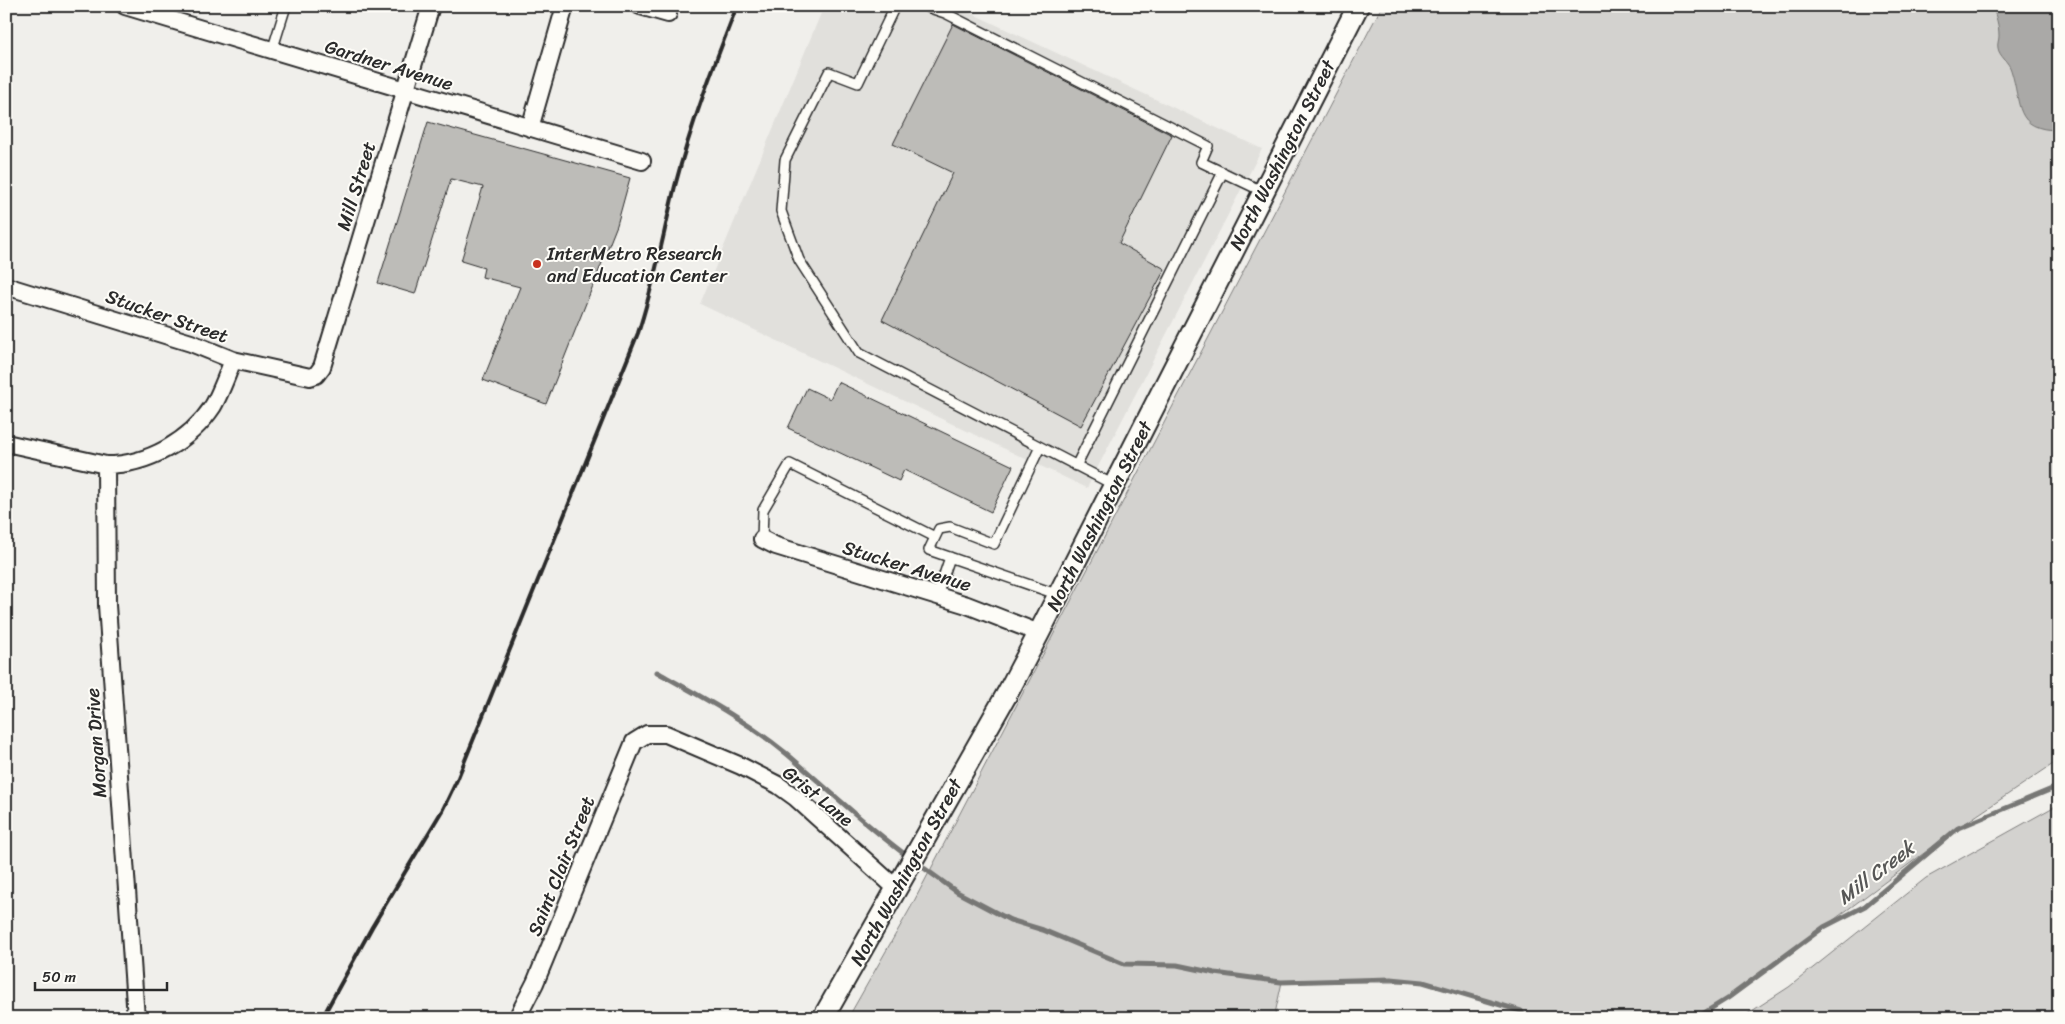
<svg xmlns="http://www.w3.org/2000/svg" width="2065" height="1024" font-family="Sriracha,sans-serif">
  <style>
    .built { fill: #e1e0dc }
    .green { fill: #d3d2cf; stroke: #7f7e7d }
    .water { fill: #aaa9a7; stroke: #777775 }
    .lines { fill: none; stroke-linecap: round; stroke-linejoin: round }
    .stream { stroke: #777775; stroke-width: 5 }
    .building { fill: #bdbcb8; stroke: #2b2b2b }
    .service-casing { stroke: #2b2b2b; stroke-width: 12 }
    .minor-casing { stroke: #2b2b2b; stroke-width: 20 }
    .tertiary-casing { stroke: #2b2b2b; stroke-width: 24 }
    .service { stroke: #fdfcf7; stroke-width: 9 }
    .minor { stroke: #fdfcf7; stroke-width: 16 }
    .tertiary { stroke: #fdfcf7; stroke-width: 20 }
    .rail { stroke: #2b2b2b; stroke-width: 4 }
    .poi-dot { fill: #c8321e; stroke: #fdfcf7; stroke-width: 2 }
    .labels { text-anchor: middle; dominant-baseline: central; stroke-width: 4; stroke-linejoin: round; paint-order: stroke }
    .street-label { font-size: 19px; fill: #2b2b2b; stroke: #fdfcf7 }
    .poi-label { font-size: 19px; fill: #2b2b2b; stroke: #fdfcf7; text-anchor: start }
    .water-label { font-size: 20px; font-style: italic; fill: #575756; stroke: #fdfcf7 }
  </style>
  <rect width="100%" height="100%" fill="#f0efeb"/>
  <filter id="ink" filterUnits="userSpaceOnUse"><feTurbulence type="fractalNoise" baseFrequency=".02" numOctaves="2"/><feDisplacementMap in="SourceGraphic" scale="10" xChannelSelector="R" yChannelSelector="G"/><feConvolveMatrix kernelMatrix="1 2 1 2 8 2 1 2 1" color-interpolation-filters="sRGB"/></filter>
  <g filter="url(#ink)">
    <!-- built -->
    <path class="built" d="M824,6H956L1262,149L1087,488L700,304Z"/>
    <!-- green -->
    <path class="green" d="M1382,6H2059V760L1958,828L1728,998L1696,1018H1525L1520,1011L1423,982H1282L1274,1018H848L911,907Z
      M2059,804V1018H1741L1789,987L1926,878Z"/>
    <!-- water -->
    <path class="water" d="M1992,6H2059V130C2013,130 2022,104 2011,70C2009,62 1999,56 1998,48C1997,44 1999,40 1999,36C1999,25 1996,16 1992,6Z"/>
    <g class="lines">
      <!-- stream -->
      <path class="stream" d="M657,672C702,697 747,721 787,754C828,789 866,826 910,858
        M917,863L957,892L1010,920L1043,930L1124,964L1177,965L1215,973L1281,982L1391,979L1423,982L1521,1011L1525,1018
        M1696,1018L1728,998L1824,927L1865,906L1958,828L2059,786"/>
    </g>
    <!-- building -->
    <path class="building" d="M953,24L1172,135L1119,243L1165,269L1081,426L882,320L953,173L893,144Z
      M428,122L630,178L617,225L546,404L483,380L520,287L482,277L484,268L461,261L483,187L451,179L415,294L378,283Z
      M838,382L1013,466L991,512L904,470L899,481L788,428L807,388L830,399Z"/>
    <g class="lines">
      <!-- service casing -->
      <g class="service-casing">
        <path id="service" d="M895,6L858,83L829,72L785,160L781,211L799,260L859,353L1114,485
          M924,6L945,13L1208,146L1201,162L1264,192
          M272,51L286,6
          M1040,447L994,544L950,527L939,529L929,550L1059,595
          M1076,466L1223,172
          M762,539L763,510L790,464L935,537
          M937,596L950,557"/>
      </g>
      <!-- minor casing -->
      <g class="minor-casing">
        <path id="minor" d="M125,6L642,161
          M640,6L668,14
          M530,128L565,6
          M6,286L191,343L233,360L310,377L316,375L322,367L431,6
          M6,443L106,465C148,465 190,441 213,406C221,392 227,375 233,360
          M106,465L107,605L136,1018
          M762,539L776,546L967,605L1039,633
          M517,1018L535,983L634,742L647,734H666L741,766L778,785L796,798L897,889"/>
      </g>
      <!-- tertiary casing -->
      <g class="tertiary-casing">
        <path id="tertiary" d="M823,1018L1008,692L1039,633L1358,6"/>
      </g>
      <!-- service -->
      <use href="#service" class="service"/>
      <!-- minor -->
      <use href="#minor" class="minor"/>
      <!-- tertiary -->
      <use href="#tertiary" class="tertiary"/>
      <!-- rail -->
      <path class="rail" d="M322,1018L372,927L443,809L457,780L638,333C654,285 663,235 675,186C691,124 714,65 737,6"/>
    </g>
  </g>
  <!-- markers -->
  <circle class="poi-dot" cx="537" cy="264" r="5"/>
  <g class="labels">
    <!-- street labels -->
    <g class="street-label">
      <text transform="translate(389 65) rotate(17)">Gardner Avenue</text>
      <text transform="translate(1282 155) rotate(-63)">North Washington Street</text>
      <text transform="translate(356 186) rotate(-73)">Mill Street</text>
      <text transform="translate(167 316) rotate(19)">Stucker Street</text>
      <text transform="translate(1099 516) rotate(-63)">North Washington Street</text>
      <text transform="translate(907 566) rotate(17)">Stucker Avenue</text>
      <text transform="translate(96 743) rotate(-94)">Morgan Drive</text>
      <text transform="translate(818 796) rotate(39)">Grist Lane</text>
      <text transform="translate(561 866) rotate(-68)">Saint Clair Street</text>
      <text transform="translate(906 872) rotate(-61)">North Washington Street</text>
    </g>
    <!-- poi labels -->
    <g class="poi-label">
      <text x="547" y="253">InterMetro Research<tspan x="547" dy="22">and Education Center</tspan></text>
    </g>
    <!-- water labels -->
    <g class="water-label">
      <text transform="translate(1876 873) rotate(-37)">Mill Creek</text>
    </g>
  </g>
  <!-- margin -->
  <rect width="2065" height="1024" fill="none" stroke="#fdfcf7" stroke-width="25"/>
  <rect x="12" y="12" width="2040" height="999" fill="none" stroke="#2b2b2b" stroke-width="2" filter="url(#ink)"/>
  <!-- scale -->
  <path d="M35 982v8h132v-8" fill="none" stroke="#2b2b2b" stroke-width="2.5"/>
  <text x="42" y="982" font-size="15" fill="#2b2b2b" stroke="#fdfcf7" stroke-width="4" paint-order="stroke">50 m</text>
</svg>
